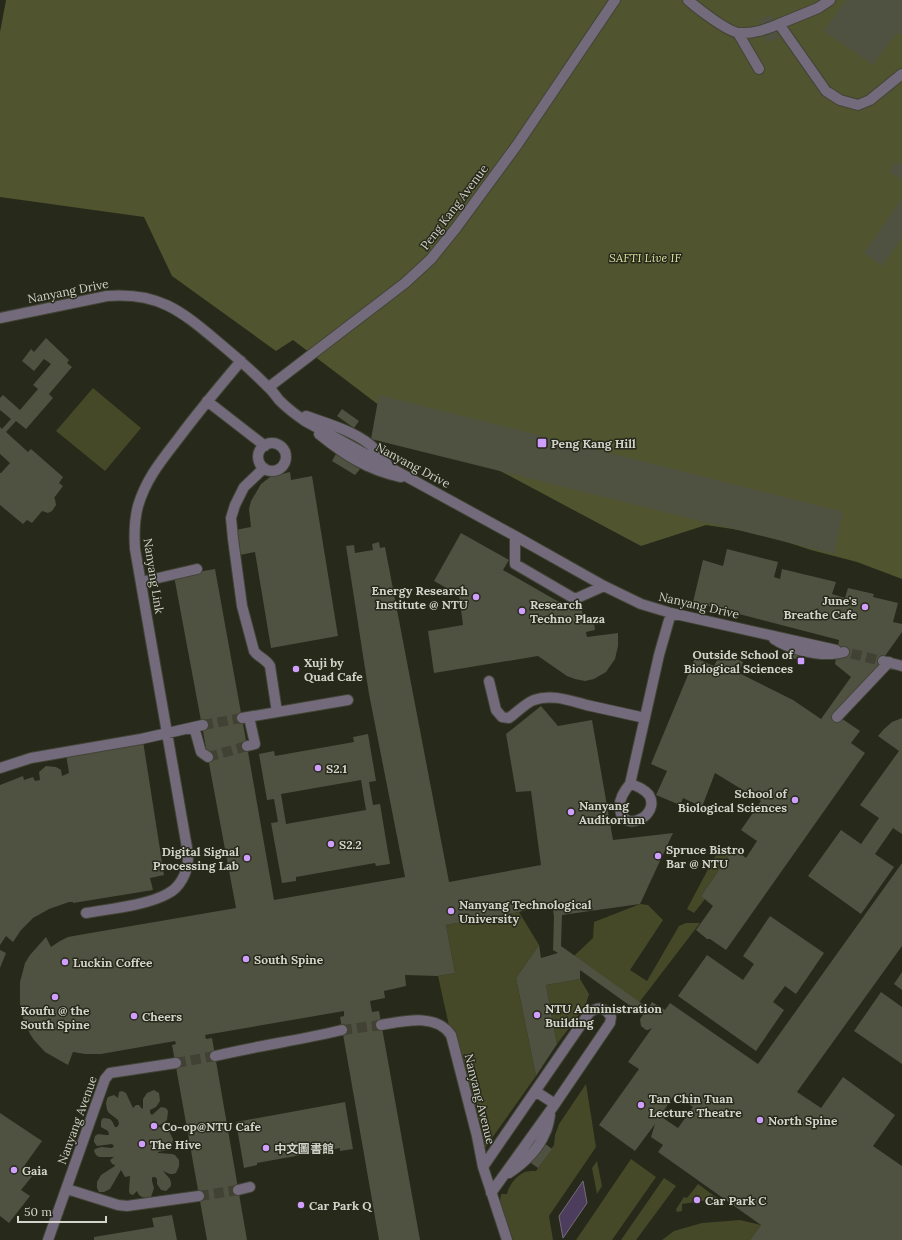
<svg xmlns="http://www.w3.org/2000/svg" width="902" height="1240" font-family="Lora,'Noto Sans SC',serif">
  <style>
    .green { fill: #464928 }
    .forest { fill: #50542f }
    .water { fill: #4d3d5d; stroke: #756a7e }
    .building { fill: #4f5241; fill-rule: evenodd }
    .lines { fill: none; stroke-linecap: round; stroke-linejoin: round }
    .minor-tunnel { stroke: #414234; stroke-width: 10; stroke-dasharray: 10 5; stroke-linecap: butt }
    .minor-casing { stroke: #424436; stroke-width: 12 }
    .minor { stroke: #736b7b; stroke-width: 10 }
    .poi-dot { fill: #cf9eff; stroke: #27291a; stroke-width: 1.5 }
    .labels { text-anchor: middle; dominant-baseline: central; stroke-width: 3; stroke-linejoin: round; paint-order: stroke }
    .street-label { font-size: 12px; fill: #d2d3ca; stroke: #27291a }
    .park-label { font-size: 12px; font-style: italic; fill: #d9e19f; stroke: #27291a }
    .poi-label { font-size: 12px; font-weight: bold; fill: #d2d3ca; stroke: #27291a; text-anchor: start }
  </style>
  <rect width="100%" height="100%" fill="#27291a"/>
  <!-- green -->
  <path class="green" d="M93,388L141,428L105,471L56,431Z
    M734,848L701,896L705,899L694,913L687,909L714,858C720,851 724,849 734,848Z
    M640,904L648,905L663,920L630,970L647,981L679,926L686,923H700L638,1004L574,956L593,938L594,922Z
    M519,912L539,945L516,978L536,1076L480,1155L451,1035L438,976L455,973L446,925Z
    M580,979L589,994L585,1007L557,1044L546,985Z
    M586,1084L596,1147L549,1216L553,1240H513L500,1201L501,1194H507C508,1187 516,1176 523,1173C526,1171 532,1171 536,1171L554,1145L555,1135L559,1124Z
    M631,1159L656,1177L612,1240H576Z
    M597,1161L602,1186L597,1194L592,1168Z
    M664,1178L676,1186L636,1240H621Z
    M698,1184L724,1203L712,1206L708,1200L682,1204V1211L677,1212L676,1209L684,1197L687,1198Z
    M740,1220L761,1225L750,1240H662L674,1231L702,1223Z"/>
  <!-- forest -->
  <path class="forest" d="M6,0H902V579L857,562L811,550L759,533L706,525L641,546L384,409L293,340L276,351L172,276L144,217L0,197V32Z"/>
  <!-- water -->
  <path class="water" d="M583,1181L587,1203L563,1238L559,1216Z"/>
  <!-- building -->
  <path class="building" d="M846,0H902V35L896,33L873,65L824,31Z
    M771,15L779,38L767,42L759,20Z
    M896,161L902,165V180L889,171Z
    M902,199V238L882,266L864,253Z
    M46,338L69,360L67,363L72,367L49,394L53,398L26,429L16,421L6,432L28,452L31,449L63,477L59,483L63,486L54,498L55,499L56,505L52,511L48,513L42,511L32,523L27,520L23,524L0,505V473H1L10,463L0,454V427L2,429L11,419L0,410V398L3,395L20,410L38,389L33,385L51,364L44,359L34,371L22,361L31,349L34,352Z
    M379,395L843,512L834,554L371,439Z
    M342,409L359,421L354,428L337,416Z
    M336,454L360,469L355,475L332,461Z
    M290,472L291,480L312,476L338,636L271,648L255,552L240,555L235,530L251,527L249,509L251,501L261,484L270,477Z
    M461,533L509,560L503,570L566,606L581,603L583,618L593,616L595,630L586,632L587,637L618,633V646L615,659L606,672L594,679L585,681L575,679L567,676L538,656L434,673L428,631L463,625L459,595L434,581Z
    M379,542L380,548L385,547L449,882L541,865L531,791L516,792L506,734L541,706L558,726L592,720L613,840L673,833L640,904L562,915L561,946L648,1008L652,1002L665,1010L670,1003L758,1064L902,863V946L797,1092L821,1108L843,1077L895,1115L873,1146L902,1166V1240H750L761,1225L658,1152L663,1145L651,1137L655,1124L635,1151L599,1125L639,1069L628,1062L652,1028L648,1030H646L641,1026L640,1019L643,1015L580,970V979L546,985L557,1044L536,1076L516,978L539,945L541,958L558,953L553,950L554,917L552,902L519,912L446,925L455,973L438,976L405,975L406,986L384,991L385,998L370,1001L372,1012L379,1011L420,1240H379L340,1017L344,1016V1011L205,1035L206,1039L212,1038L247,1240H207L172,1045L176,1044L175,1041L101,1054H85L73,1052L68,1065L45,1052L34,1040L30,1034L23,1018L20,1004V982L25,963L30,955L46,937L51,947L60,941L68,937L79,935L236,908L174,576L215,569L247,746L274,900L405,877L369,694L346,546L354,545L355,553L373,550L372,544ZM675,1094L693,1107L678,1128L660,1116Z
    M727,549L778,562L774,577L780,579L782,569L836,582L832,594L845,598L848,588L874,594L873,597L898,603L893,622L902,624V632L841,718L860,731L851,743L865,753L726,950L710,939H707L696,930L713,906L701,896L734,848L746,858L757,841L741,830L761,801L715,773L702,807L683,798L680,805L656,795L667,771L651,764L695,658L714,666L721,652L743,662L739,673L793,700L821,719L851,677L835,664L839,640L693,602L703,560L723,566Z
    M788,652L806,655L805,661L787,657Z
    M902,718V834L893,828L875,854L894,867L861,914L808,876L841,830L861,844L879,818L860,805L899,751L878,736L884,729L892,722Z
    M368,734L376,781L369,782L373,805L380,804L390,864L376,866L375,863L296,877V881L282,883L271,823L278,822L274,799L267,800L259,754L274,751L275,756L354,742L353,737ZM361,780L366,810L286,824L281,794Z
    M143,741L164,875L150,878L153,890L73,903V902H69L49,909L33,918L21,930L13,942L6,936L0,945V785L23,776L24,780L33,777L35,781L40,780L39,772L46,766L56,767L61,770L62,776L69,773L66,754Z
    M770,916L824,953L796,994L785,986L773,1002L784,1010L756,1051L678,996L707,955L743,980L754,964L743,956Z
    M0,950L6,953L0,968Z
    M902,972V990L894,984Z
    M881,992L902,1007V1064L854,1031Z
    M154,1090L159,1093L160,1101L156,1107L150,1110V1113L152,1115L161,1107L166,1108L168,1111L167,1120L162,1124L157,1126L169,1131L173,1139L172,1146L169,1149L167,1150L158,1152V1153L172,1154L175,1155L179,1160V1166L176,1173L173,1174H170L163,1171L170,1179L171,1183V1186L166,1191L161,1190L157,1184V1179L155,1177H153L152,1178V1181L154,1188L151,1197L146,1198L142,1197L139,1195L137,1191L133,1195L130,1194L129,1191L130,1176L125,1177L121,1170L110,1189L104,1192H99L97,1188V1182L101,1175L115,1166V1165L112,1164L110,1160L114,1157H99L96,1155L94,1151L95,1149L101,1147L112,1148L114,1146L112,1144L97,1146L94,1142V1140L95,1136L98,1134L106,1135H109L108,1131L101,1127V1122L102,1119L104,1118L110,1119L112,1121L115,1127H117L119,1124L118,1120L109,1113L107,1110L106,1103L107,1099L108,1097L114,1095L118,1098L119,1092L122,1091L126,1093L133,1108L136,1105H139L142,1109L143,1108V1099L147,1093Z
    M345,1102L353,1149L340,1151V1148L257,1163V1165L244,1168L236,1122Z
    M0,1113L42,1141L24,1166L34,1174L21,1190L30,1196L9,1223L0,1216Z
    M539,1139L552,1149L538,1168L525,1159Z
    M172,1215L177,1240H94V1237L154,1227L152,1218Z"/>
  <g class="lines">
    <!-- minor-tunnel -->
    <path class="minor-tunnel" d="M837,650L882,661
      M203,725L242,718
      M208,757L247,746
      M342,1030L381,1025
      M176,1063L215,1056
      M199,1196L238,1190"/>
    <!-- minor casing -->
    <g class="minor-casing">
      <path id="minor" d="M688,0C697,8 729,33 740,33C754,34 766,29 779,24L826,91L840,100L858,105L870,100L902,74
        M779,24L818,8L830,0
        M738,33L759,69
        M0,318L107,296C158,292 180,310 217,341C234,355 251,370 267,386C272,390 275,395 279,400C287,408 296,415 305,421L515,536L604,586L641,604L671,613L836,650
        M269,387L405,283L431,259L456,228L517,145L615,0
        M207,401L265,446
        M306,416C331,425 359,432 377,451C381,455 384,460 387,464
        M319,434C345,455 367,470 401,477
        M258 457a14 14 0 1 1 28 0a14 14 0 1 1-28 0Z
        M264,468L244,487L235,505L231,518L233,539L242,606L254,651C258,657 266,659 270,666L277,712
        M515,536V564L575,599L604,586
        M141,582L197,569
        M774,639C789,649 814,655 832,654C836,654 840,653 844,652
        M883,661L902,666
        M489,681L496,710L502,717L509,718C516,713 527,702 534,700C553,693 573,702 591,706C609,710 627,714 645,718
        M837,717L889,662
        M242,718L348,700
        M194,727L201,752L208,757
        M247,746L255,744L249,717
        M0,768L31,758L141,739L203,725
        M630,784C638,786 644,789 649,795C661,815 624,834 620,810C618,800 624,791 630,784L659,655L671,613
        M86,913C109,909 148,905 167,894C180,888 188,872 188,858C188,853 187,847 186,842L135,549C134,534 134,521 138,506C146,479 161,461 178,439C198,412 219,387 241,361
        M381,1025C404,1021 436,1013 451,1035L477,1136L483,1167L507,1240
        M215,1056C257,1046 300,1040 342,1030
        M535,1091L555,1104
        M483,1167L589,1013C598,1006 605,1007 611,1017L610,1023L555,1104L491,1193
        M509,1173C524,1163 538,1150 545,1133C548,1128 549,1121 550,1115
        M67,1189L118,1205L127,1206L199,1196
        M238,1190L250,1187
        M48,1240L105,1079L110,1073L176,1063"/>
    </g>
    <!-- minor -->
    <use href="#minor" class="minor"/>
  </g>
  <!-- markers -->
  <g class="poi-dot">
    <rect x="537" y="438" width="10" height="10" rx="2"/>
    <circle cx="476" cy="597" r="4"/>
    <circle cx="865" cy="607" r="4"/>
    <circle cx="522" cy="611" r="4"/>
    <rect x="797" y="657" width="8" height="8" rx="2"/>
    <circle cx="296" cy="669" r="4"/>
    <circle cx="318" cy="768" r="4"/>
    <circle cx="795" cy="800" r="4"/>
    <circle cx="571" cy="812" r="4"/>
    <circle cx="331" cy="844" r="4"/>
    <circle cx="658" cy="856" r="4"/>
    <circle cx="247" cy="858" r="4"/>
    <circle cx="451" cy="911" r="4"/>
    <circle cx="246" cy="959" r="4"/>
    <circle cx="65" cy="962" r="4"/>
    <circle cx="55" cy="997" r="4"/>
    <circle cx="537" cy="1015" r="4"/>
    <circle cx="134" cy="1016" r="4"/>
    <circle cx="641" cy="1105" r="4"/>
    <circle cx="760" cy="1120" r="4"/>
    <circle cx="154" cy="1126" r="4"/>
    <circle cx="142" cy="1144" r="4"/>
    <circle cx="266" cy="1148" r="4"/>
    <circle cx="14" cy="1170" r="4"/>
    <circle cx="697" cy="1200" r="4"/>
    <circle cx="301" cy="1205" r="4"/>
  </g>
  <g class="labels">
    <!-- street labels -->
    <g class="street-label">
      <text transform="translate(454 207) rotate(-53)">Peng Kang Avenue</text>
      <text transform="translate(68 291) rotate(-11)">Nanyang Drive</text>
      <text transform="translate(413 465) rotate(28)">Nanyang Drive</text>
      <text transform="translate(154 576) rotate(81)">Nanyang Link</text>
      <text transform="translate(699 605) rotate(13)">Nanyang Drive</text>
      <text transform="translate(480 1099) rotate(76)">Nanyang Avenue</text>
      <text transform="translate(77 1120) rotate(-70)">Nanyang Avenue</text>
    </g>
    <!-- park labels -->
    <g class="park-label">
      <text x="645" y="257">SAFTI Live IF</text>
    </g>
    <!-- poi labels -->
    <g class="poi-label">
      <text x="551" y="443">Peng Kang Hill</text>
      <text x="468" y="590" text-anchor="end">Energy Research<tspan x="468" dy="14">Institute @ NTU</tspan></text>
      <text x="857" y="600" text-anchor="end">June's<tspan x="857" dy="14">Breathe Cafe</tspan></text>
      <text x="530" y="604">Research<tspan x="530" dy="14">Techno Plaza</tspan></text>
      <text x="793" y="654" text-anchor="end">Outside School of<tspan x="793" dy="14">Biological Sciences</tspan></text>
      <text x="304" y="662">Xuji by<tspan x="304" dy="14">Quad Cafe</tspan></text>
      <text x="326" y="768">S2.1</text>
      <text x="787" y="793" text-anchor="end">School of<tspan x="787" dy="14">Biological Sciences</tspan></text>
      <text x="579" y="805">Nanyang<tspan x="579" dy="14">Auditorium</tspan></text>
      <text x="339" y="844">S2.2</text>
      <text x="666" y="849">Spruce Bistro<tspan x="666" dy="14">Bar @ NTU</tspan></text>
      <text x="239" y="851" text-anchor="end">Digital Signal<tspan x="239" dy="14">Processing Lab</tspan></text>
      <text x="459" y="904">Nanyang Technological<tspan x="459" dy="14">University</tspan></text>
      <text x="254" y="959">South Spine</text>
      <text x="73" y="962">Luckin Coffee</text>
      <text x="545" y="1008">NTU Administration<tspan x="545" dy="14">Building</tspan></text>
      <text x="55" y="1010" text-anchor="middle">Koufu @ the<tspan x="55" dy="14">South Spine</tspan></text>
      <text x="142" y="1016">Cheers</text>
      <text x="649" y="1098">Tan Chin Tuan<tspan x="649" dy="14">Lecture Theatre</tspan></text>
      <text x="768" y="1120">North Spine</text>
      <text x="162" y="1126">Co-op@NTU Cafe</text>
      <text x="150" y="1144">The Hive</text>
      <text x="274" y="1148">中文圖書館</text>
      <text x="22" y="1170">Gaia</text>
      <text x="705" y="1200">Car Park C</text>
      <text x="309" y="1205">Car Park Q</text>
    </g>
  </g>
  <!-- scale -->
  <path d="M18 1216v6h88v-6" fill="none" stroke="#d2d3ca" stroke-width="2"/>
  <text x="24" y="1216" font-size="12" fill="#d2d3ca" stroke="#27291a" stroke-width="3" paint-order="stroke">50 m</text>
</svg>
